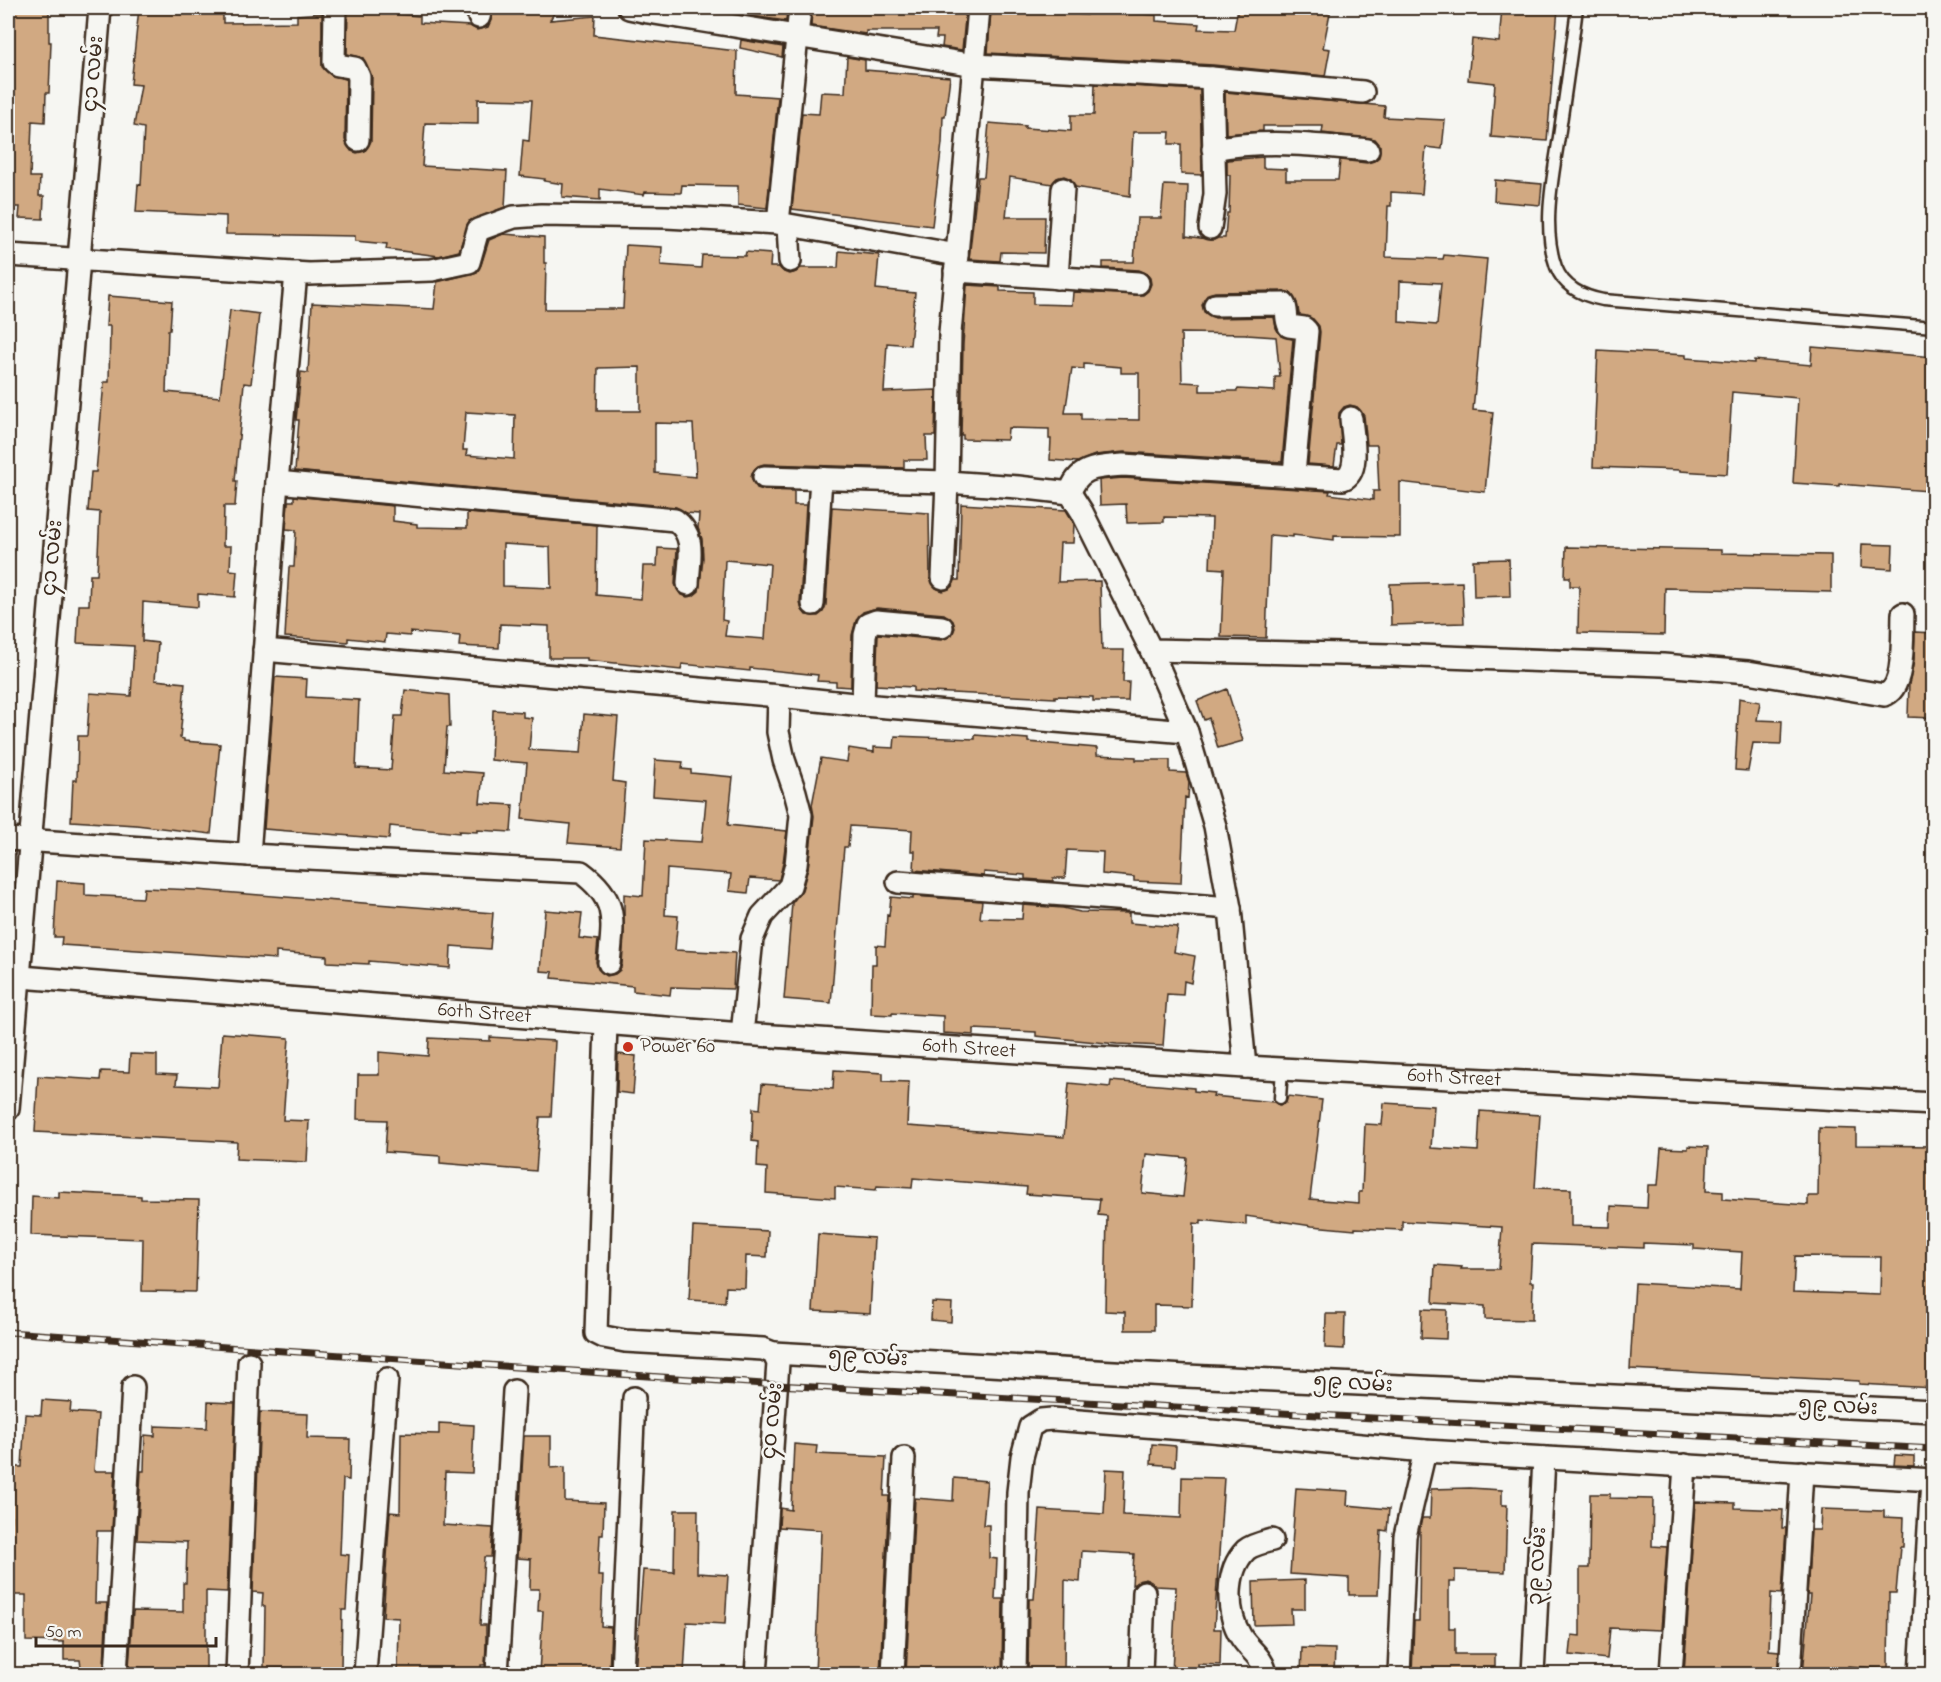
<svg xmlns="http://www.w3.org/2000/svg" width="1941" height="1682" font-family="'Indie Flower','Noto Sans Myanmar',sans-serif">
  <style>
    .building { fill: #d1a982; stroke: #3b2a1e; stroke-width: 1.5; fill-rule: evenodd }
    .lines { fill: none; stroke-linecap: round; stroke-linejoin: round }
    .lane-casing { stroke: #3b2a1e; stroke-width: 15 }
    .street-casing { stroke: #3b2a1e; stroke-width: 26 }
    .lane { stroke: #f6f6f2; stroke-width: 10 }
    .street { stroke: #f6f6f2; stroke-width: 21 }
    .rail-casing { stroke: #3b2a1e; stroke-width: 7 }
    .rail { stroke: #f6f6f2; stroke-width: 4.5; stroke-dasharray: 14; stroke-linecap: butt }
    .poi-dot { fill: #c8321e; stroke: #f6f6f2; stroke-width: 2 }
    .labels { text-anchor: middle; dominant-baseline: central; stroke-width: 5; stroke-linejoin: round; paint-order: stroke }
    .street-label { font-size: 21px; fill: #3b2a1e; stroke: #f6f6f2 }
    .poi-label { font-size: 21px; fill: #3b2a1e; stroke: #f6f6f2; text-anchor: start }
  </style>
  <rect width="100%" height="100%" fill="#f6f6f2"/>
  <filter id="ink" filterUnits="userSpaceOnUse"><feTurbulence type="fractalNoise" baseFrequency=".0167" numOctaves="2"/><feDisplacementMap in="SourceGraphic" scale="12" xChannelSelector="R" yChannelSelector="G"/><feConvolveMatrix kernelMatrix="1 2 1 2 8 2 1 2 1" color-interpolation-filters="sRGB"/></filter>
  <g filter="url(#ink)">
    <!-- building -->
    <path class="building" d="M8,8H49V42H51L49,93H46L45,122L32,121L30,177H40L39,196H44L43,219L19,218L20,207H8V76L10,34H8Z
      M139,8H204L203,14H223V23L297,22V15L322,13V67L331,75L346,79L345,140L351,151L357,153L365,151L371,141L372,77L363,58L347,54L348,8H373V12L420,16V23L470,26L477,30L488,27L491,20L493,8H557L550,20L595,16L594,35L737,51L736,94L778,97L767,208L738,205V186L682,185L681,193L645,192L644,195L600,189V200L562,197L563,184L544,181L545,179L520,176L523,140L529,141L532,100L478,99V124L425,123L422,166L507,171L505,207L469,221L459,251L439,256L386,249L387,244L355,241V236L226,234V216L136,212L138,184L141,185L144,128L134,126L141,85L131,84Z
      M745,8H787L786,21L745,15Z
      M812,8H966L962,50L942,47L943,38H936L937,31H866V34L811,26Z
      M991,8H1046V12L1087,15V11L1156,15V21L1199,24L1198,29L1234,30L1238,8H1331L1323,48L1330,49L1325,76L1213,65L988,53Z
      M1502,8H1558L1547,141L1491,137L1495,83L1468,80L1472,39L1499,42Z
      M741,40L783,47L782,57L740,48Z
      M847,57L865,60V70L950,77L945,116H943L942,143L932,226L792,209L802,113L819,114L821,92L845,93Z
      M1095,84L1200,90L1202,175L1181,174V144H1169L1170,132H1133L1130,196L1075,187L1071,179L1064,176L1057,178L1052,184L1010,177L1006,217H1045L1044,253L1001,252L1000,261L969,259L978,177H984L989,123L1026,126L1025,128L1071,131V115H1094Z
      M1225,92L1385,106L1384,117L1445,120L1442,149L1426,147L1422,194L1391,192V206H1388L1386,257L1443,259L1444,255L1487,259L1473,410L1493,412L1485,492L1400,482V537L1334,536V540L1293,535V537L1270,535L1266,638L1221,637L1224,569L1210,568L1212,518L1164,517V522L1127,523L1126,504L1100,505L1099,480L1123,478L1330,491L1329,494L1373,500V491H1379L1377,445H1367L1364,416L1357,407L1350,405L1344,407L1339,413L1341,445H1337L1334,466L1308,464L1320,332L1319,326L1313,319L1299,315L1297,303L1291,293L1284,291L1215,292L1208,294L1202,305L1204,312L1215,318L1274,317L1276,328L1281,336L1293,339L1282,462L1124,452L1095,455L1078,462L1050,460L1051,439H1049V429L1008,428L1007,440L963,439V435H961L963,344L967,285L1000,287V291L1033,292V304L1072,305L1073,292L1143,295L1148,291L1151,284L1150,278L1146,273L1139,270L1103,268V262H1134L1137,218H1161L1164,185L1188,186L1186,236L1214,240L1218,238H1225L1227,213H1229L1230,175H1227V160L1263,157V168L1286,169V180H1338L1340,160L1367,163L1374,161L1379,157L1380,145L1375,139L1322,133L1323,126H1263V131L1226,134ZM1400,281L1441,283L1437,325L1399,322ZM1181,333L1247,334V335L1276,337L1280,377H1275V391L1238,389L1237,391H1200V383L1182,382ZM1084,364L1121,367V373H1139V420L1081,419V413H1065L1072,368L1084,369Z
      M1495,180L1542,184L1540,205L1494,201Z
      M503,234L544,237V263H546L545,309H623L626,245L662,247L661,265L701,268L702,255L745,256L746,252L771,254L770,267H779L784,272L790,274L796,272L801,268H838L839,251L879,255L876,289L915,293L910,345L887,343L884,392L936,390L935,436H926L927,460H904V468L764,464L758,466L754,470L751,477L757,488L764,490L794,491V505H806L800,603L802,610L806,615L818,616L823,612L826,605L832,507L929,513L930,578L936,588L943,591L949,589L955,580H959L961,504L1066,510L1074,524L1073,543H1060L1058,582L1100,581L1102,650H1124L1123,682H1129L1128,701H1093V697L1055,696V698L930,692L913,691V687L876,685L878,634L941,640L952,635L955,628L953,621L944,614L877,608L863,612L856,621L852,635L851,687L836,686V682L817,681L818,675L750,668V671L682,664L681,670L587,660V658H549V626L500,624L499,648L459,646L460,636L410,632V636L386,634L385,642L348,638V642L285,637L289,567H294L296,530L286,529L288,501H294V496L393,506V521L417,524V527L467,528V513L597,525L596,595L641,599L643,566H657L658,548L677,549L675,584L680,594L687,597L693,596L699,591L703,558L702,539L698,528L699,514L686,513L676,507L295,471L299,420H296L301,372L308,373L312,303L434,309L437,282L477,272L481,265L489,240ZM640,367V411H597L598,368ZM466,412L515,415L514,459L466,455L467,450H463ZM655,423L693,424L696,477L655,473ZM503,544L550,547L551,588L503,586ZM725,560L770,564L765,639L725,636L727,621L722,620Z
      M108,296L172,301L170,330H168L166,392L220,397L230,310L259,314L251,384L244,383L235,481H237L235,506H224L223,546H231L230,570L237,571L235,597L198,594V607L143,602L142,641L158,643L155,680L185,683L180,738L184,739V741L220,744L211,834L136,825L71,821L73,780H77L78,736H87L90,693L131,696L134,646L77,643L79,605H89L90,575H97L100,512L88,511L91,472H96L104,382H109L110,326H106Z
      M1812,347L1934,357V439L1929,491L1839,484V486L1793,483L1798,398L1732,392L1727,474L1680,471V470L1593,467L1598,350L1686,355V358L1754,363V360L1811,365Z
      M1862,544L1893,545L1892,569L1861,567Z
      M1566,547L1721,550V553L1831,555V592L1665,588L1664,635L1578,633L1579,586H1570V577H1565Z
      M1509,559L1510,596L1474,597L1473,560Z
      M1462,582L1464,623L1391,625L1390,584Z
      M1915,632L1934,633V718L1908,717L1909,684L1914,661Z
      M275,677L307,679L306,697L359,700L356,768L391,770L395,716H402L405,690L449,695L450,727H447L444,770L483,773L480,803L513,805L511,832L477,830V832L459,831V833L390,826L389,839L264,829Z
      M1227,689L1243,741L1218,748L1209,718L1204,720L1197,701Z
      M1739,698L1760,702L1757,720L1782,721L1781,744L1753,743L1748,771L1735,770Z
      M493,710L523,712V717L532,718L529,750L581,753L584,714L618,717L613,781L625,783L620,847L568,843L570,824L522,819L527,763L491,760Z
      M975,735L1028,739V742L1097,748V755L1136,757V760H1170V772L1186,773L1189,782L1188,798L1185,797L1181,883L1134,881V877L1102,874L1103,852L1067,850L1065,878H1053V881L1025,879V875L984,872V876L914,870L915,851H911L912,830L850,826L848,847H844L831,1003L784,999L792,903L802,890L808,868L814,816L812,805L821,758L847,762L849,748L874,752V747L894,748L895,736L975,739Z
      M655,760L683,762L682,769L691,770V773L733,777L728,825L787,831L783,863L779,880L750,878L748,893L729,891L731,874L667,869L665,915L678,916L675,950L735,953L733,989L671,987L670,995L633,991V986L552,978L553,972L540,971L545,910L582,913L579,938L598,940L596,962L598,969L607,976L615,974L620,970L622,964L624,935V894L643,896L646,839L702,842L706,800L653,796Z
      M57,881L85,883V895L143,898L144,888L197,890L493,913L490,949L451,946L450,968L369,961V964L327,962V956L276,952V959L61,945L62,937H54Z
      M913,896L982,901L980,918L1022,919L1023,905L1063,908L1080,912L1129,913V923L1178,927L1174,952L1195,956L1191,983L1184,981L1183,995L1167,994L1163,1046L1117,1044L1036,1036V1032L974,1029V1035L943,1033V1016L892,1013V1015L871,1014L872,964H876V945L885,946L887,915L889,916L891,897L913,899Z
      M222,1033L289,1038L283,1120L309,1121L307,1162L236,1159L237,1142L35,1132L38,1076L100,1080L101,1071L129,1072L130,1054L157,1055V1074L177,1075L176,1085L218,1087Z
      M490,1037L555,1041L551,1117H540L536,1171L440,1163V1156L385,1152L387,1120L357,1119L358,1075H379V1052L428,1056L429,1038L490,1041Z
      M618,1054L636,1056L633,1094L617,1092Z
      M834,1070L883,1073V1081L909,1082L907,1126L1064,1137L1069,1083L1110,1087L1111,1081L1194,1088V1091L1214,1093L1213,1096L1274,1102L1279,1105L1286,1103L1288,1096L1322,1100L1310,1199L1359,1203V1192H1362L1365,1124L1382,1125L1384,1103L1434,1106L1431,1148L1478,1151L1480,1111L1540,1115L1535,1188L1571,1189V1226L1610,1227L1611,1206L1647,1208L1648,1185H1658L1661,1148L1688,1149V1146L1708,1147L1706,1191L1723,1192V1199L1808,1205V1196H1818L1819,1128L1856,1129V1145L1934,1146V1388L1859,1384V1381L1630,1369L1635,1283L1740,1289L1742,1252L1694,1249V1245L1643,1243V1248L1532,1244L1530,1282H1533L1532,1320L1485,1319V1306L1433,1303L1435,1265L1462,1267L1461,1269H1499L1502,1227L1402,1221V1230L1355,1228V1230L1312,1226L1246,1216V1225L1201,1220V1224L1194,1223L1192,1306L1154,1305V1330H1125V1312L1105,1311L1107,1216L1098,1215L1100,1199L1026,1194L1027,1187L913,1178L912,1188L877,1186L876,1190L835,1187V1198L766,1193L767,1168L757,1167L758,1142L752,1141L753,1108L760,1109L762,1084L833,1089ZM1146,1154L1187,1158L1183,1197L1142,1193ZM1795,1256L1881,1257L1880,1295L1793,1292Z
      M59,1192L141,1196V1199L199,1200L196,1292L142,1291L143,1239L31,1235L32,1196L59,1198Z
      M693,1227L768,1231L767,1257L746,1256L745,1288L726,1287L725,1302L689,1300Z
      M818,1234L874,1238L870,1314L813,1311Z
      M932,1302L952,1303L951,1322L931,1320Z
      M1422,1309L1447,1310L1446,1339L1421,1338Z
      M1326,1314H1345L1344,1349L1325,1348Z
      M42,1400L71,1402L70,1412L98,1414L94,1471H115L112,1531H97L95,1603H107L104,1667H81L80,1660H64V1642L26,1641V1595H8V1535H10L13,1467H22L25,1414L41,1415Z
      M208,1402L235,1403L227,1592L206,1591V1674H181V1670L129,1667L133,1611L183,1612V1583H186L187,1542L137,1540L141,1471H144L145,1435L155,1436V1426L207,1428Z
      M260,1412L308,1414L307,1438L350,1439L349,1480L343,1479L340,1554L349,1555L346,1610H342L341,1669L264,1668L265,1606H262L263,1593L253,1592Z
      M439,1423L474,1425L472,1473L445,1472L443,1525L493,1528L491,1557H484L480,1625H486V1646L485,1665H481V1674H398L399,1618L383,1617L390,1512L400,1513L401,1433L439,1434Z
      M524,1436H551V1468L565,1467V1501L604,1503L603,1535H600L598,1576H603L601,1626L611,1627L609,1674L539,1673L543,1611H538L539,1589H530L531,1559L517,1558Z
      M794,1444L817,1446L816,1454L886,1457L884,1496H889L880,1674H815L821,1530L779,1527L780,1508L791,1510Z
      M1152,1444L1176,1446L1175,1466L1151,1464Z
      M1895,1455L1914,1456V1466L1894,1465Z
      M1106,1469L1125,1470L1123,1515L1181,1518L1182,1477L1224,1478L1214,1629H1221L1220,1665L1198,1664V1674H1172L1176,1587L1155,1586L1151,1582L1145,1579L1132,1585L1134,1554L1082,1551L1080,1582L1065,1580L1064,1674H1028L1029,1599H1034L1040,1510L1104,1514Z
      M954,1478L987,1481L983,1525H989V1558L997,1559L995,1599H1003L1002,1674H906L915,1498L953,1501Z
      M1296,1488L1348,1491L1347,1505L1389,1509L1387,1531L1381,1530L1378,1595H1349V1578L1290,1574Z
      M1470,1488L1502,1490V1505H1507L1505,1572L1455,1570V1582H1449V1628H1455V1654H1495V1674H1412L1414,1621H1419L1420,1527L1422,1518H1430L1431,1489Z
      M1590,1494H1610V1498L1653,1499L1652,1546L1667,1547L1661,1630L1610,1628L1607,1659L1570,1655L1572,1635L1580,1636V1568H1589Z
      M1695,1502L1735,1503V1508L1783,1510L1782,1528H1786L1782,1594L1771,1593L1769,1650L1779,1651L1777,1674H1684Z
      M1821,1509L1884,1511V1517L1904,1518L1903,1547H1900L1896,1593H1889L1888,1669L1848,1666V1671H1842V1674H1803L1810,1595H1807L1811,1530H1820Z
      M675,1510H698L697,1573L728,1575L725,1624L687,1622L684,1674H635L643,1570L674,1572Z
      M1305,1580V1609H1291L1292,1624L1254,1625L1253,1582Z
      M1302,1648L1335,1649L1334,1674H1301Z"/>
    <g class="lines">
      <!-- lane casing -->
      <g class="lane-casing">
        <path id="lane" d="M1577,8C1572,48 1566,89 1560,130C1554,173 1541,225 1556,267C1564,288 1583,296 1603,300L1934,327
          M1280,1098L1282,1069"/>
      </g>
      <!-- street casing -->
      <g class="street-casing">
        <g id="street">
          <path d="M335,8L334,62L338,65L355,68L359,77L358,140"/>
          <path d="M629,8L648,12L975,65L1212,78L1363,92"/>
          <path d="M979,8L950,333L947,482L1018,487L1070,493L1082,512L1151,650L1391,655L1663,665L1748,672L1884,695C1906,689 1902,633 1903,614"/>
          <path d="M479,17L481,8"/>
          <path d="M1213,149C1265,139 1316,145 1368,150"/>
          <path d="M778,223L800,8"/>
          <path d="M788,226L790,261"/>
          <path d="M1210,228L1215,194L1212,78"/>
          <path d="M8,255L309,274L432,270L469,262L478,230L514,217L541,215L666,217L778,223L957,255"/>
          <path d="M955,271L1138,283"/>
          <path d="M1057,278L1063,189"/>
          <path d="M1215,305L1284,304C1288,310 1285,319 1289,326L1304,328L1307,331L1294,474"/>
          <path d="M764,477L947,482L943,578"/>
          <path d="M277,482L675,520C697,536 689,560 688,584"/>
          <path d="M1070,493C1078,466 1098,467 1123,465L1343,479C1361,472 1352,434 1351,418"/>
          <path d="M813,604L821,478"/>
          <path d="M264,650L779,696L863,705L1187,732L1215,826L1230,908L1245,1067"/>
          <path d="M1151,650L1187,732"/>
          <path d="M863,705L865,635L868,624L876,621L942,627"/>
          <path d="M8,839L249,855L581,872C619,900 613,921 609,963"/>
          <path d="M249,855L277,482L296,273"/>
          <path d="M898,882L1230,908"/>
          <path id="s1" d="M8,976L742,1034L1245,1067L1934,1104"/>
          <path d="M606,1024L596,1333L604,1337L625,1341L763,1349L773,1353L778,1363L756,1674"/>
          <path d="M742,1034L752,939L762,916L790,886L796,865L801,815L795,792L784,760L778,732L779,696"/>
          <path d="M8,1109L100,8"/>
          <path d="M773,1353L1186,1376L1934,1411"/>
          <path d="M116,1674L133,1387"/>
          <path d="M237,1674L249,1363"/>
          <path d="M365,1674L387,1379"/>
          <path d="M497,1674L514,1391"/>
          <path d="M622,1674L634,1398"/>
          <path d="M893,1674L904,1458"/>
          <path d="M1015,1674L1018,1492L1022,1457L1030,1427L1041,1420L1052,1419L1211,1431L1425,1451L1934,1480"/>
          <path d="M1141,1674L1144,1592"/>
          <path d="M1266,1674C1263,1657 1250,1651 1241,1637C1226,1613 1225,1571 1246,1550C1252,1545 1264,1542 1272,1540"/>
          <path d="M1399,1674L1405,1536L1425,1451"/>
          <path d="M1533,1674L1544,1458"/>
          <path d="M1671,1674L1685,1465"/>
          <path d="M1790,1674L1802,1472"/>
          <path d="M1920,1674L1932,1480"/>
        </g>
      </g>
      <!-- lane -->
      <use href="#lane" class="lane"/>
      <!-- street -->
      <use href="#street" class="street"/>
      <!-- rail casing -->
      <g class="rail-casing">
        <path id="rail" d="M8,1332L777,1385L1934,1449"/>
      </g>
      <!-- rail -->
      <use href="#rail" class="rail"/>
    </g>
  </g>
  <!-- markers -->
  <circle class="poi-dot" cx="628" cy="1047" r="6"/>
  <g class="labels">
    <!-- street labels -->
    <g class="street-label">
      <text transform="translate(94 74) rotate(-85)">၄၁ လမ်း</text>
      <text transform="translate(53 558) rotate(-85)">၄၁ လမ်း</text>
      <text stroke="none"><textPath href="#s1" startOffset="478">60th Street</textPath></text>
      <text stroke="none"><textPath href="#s1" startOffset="964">60th Street</textPath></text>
      <text stroke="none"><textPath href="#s1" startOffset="1450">60th Street</textPath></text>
      <text transform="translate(868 1358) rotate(3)">၅၉ လမ်း</text>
      <text transform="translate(1353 1384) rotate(3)">၅၉ လမ်း</text>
      <text transform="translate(1838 1407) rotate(3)">၅၉ လမ်း</text>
      <text transform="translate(773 1421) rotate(-85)">၄၀ လမ်း</text>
      <text transform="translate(1538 1566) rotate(-87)">၃၉ လမ်း</text>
    </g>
    <!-- poi labels -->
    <g class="poi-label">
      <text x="640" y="1047">Power 60</text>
    </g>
  </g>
  <!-- margin -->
  <rect width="1941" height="1682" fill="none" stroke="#f6f6f2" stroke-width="30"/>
  <rect x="15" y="15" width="1911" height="1652" fill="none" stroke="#3b2a1e" stroke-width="2" filter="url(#ink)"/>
  <!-- scale -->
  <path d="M36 1637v9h180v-9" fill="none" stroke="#3b2a1e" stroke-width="3"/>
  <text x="45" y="1637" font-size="18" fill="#3b2a1e" stroke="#f6f6f2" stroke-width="4.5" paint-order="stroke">50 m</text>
</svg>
